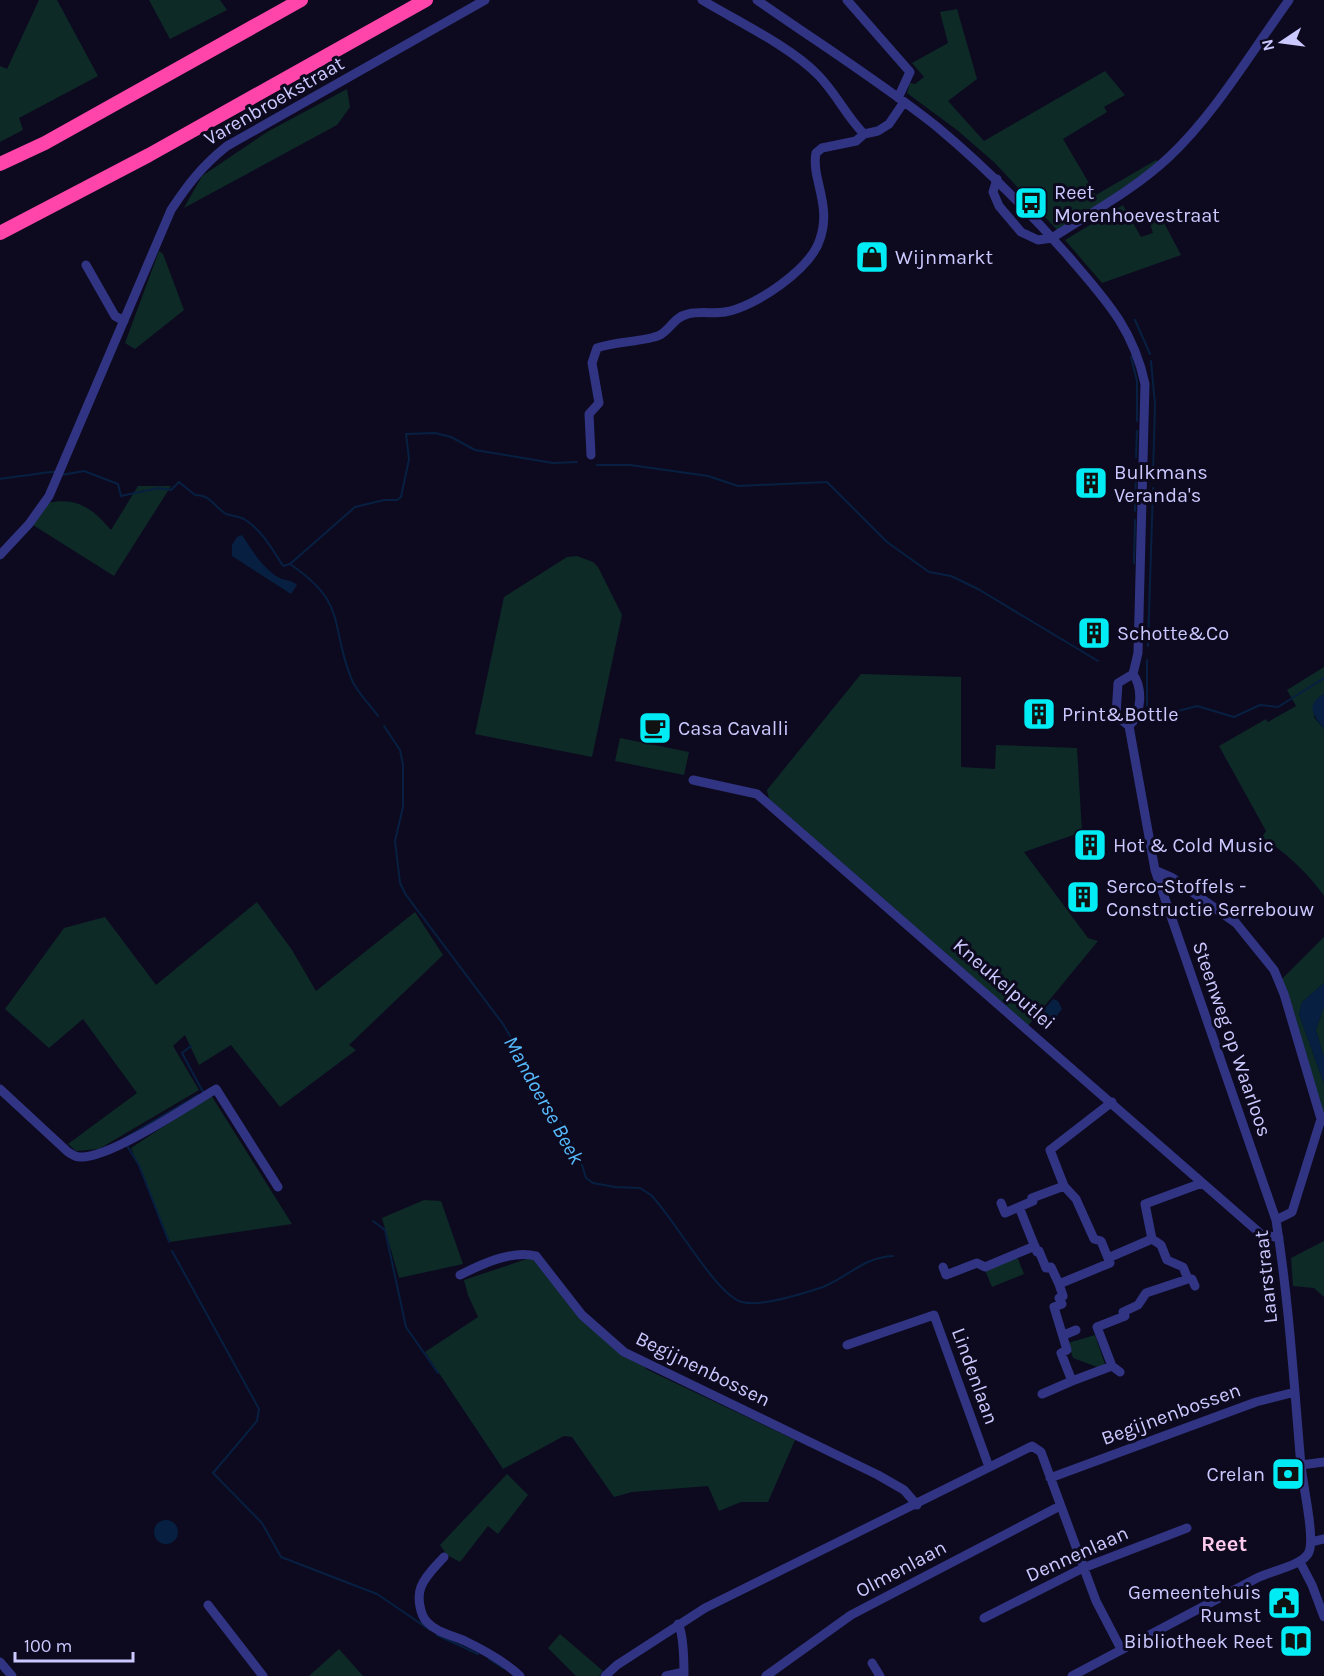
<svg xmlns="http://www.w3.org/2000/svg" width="1324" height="1676" font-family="Karla,sans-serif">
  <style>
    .green { fill: #0d2a27 }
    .water { fill: #072042 }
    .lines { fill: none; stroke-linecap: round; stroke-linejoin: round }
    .stream { stroke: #072042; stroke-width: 2 }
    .minor { stroke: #313483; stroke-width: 9 }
    .highway { stroke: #f4a; stroke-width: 14 }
    .labels { text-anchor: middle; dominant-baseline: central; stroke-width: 6; stroke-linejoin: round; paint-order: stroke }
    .street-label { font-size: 20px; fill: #cbc9ff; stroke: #0d0a1f }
    .poi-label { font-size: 20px; fill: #cbc9ff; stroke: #0d0a1f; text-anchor: start }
    .water-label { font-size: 21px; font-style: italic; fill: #57bcff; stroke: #0d0a1f }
    .quarter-label { font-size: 22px; font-weight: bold; fill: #ffcbef; stroke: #0d0a1f }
  </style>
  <rect width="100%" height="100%" fill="#0d0a1f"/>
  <!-- green -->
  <path class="green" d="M39,0H57L98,76L19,118L23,130L0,142V66L7,69Z
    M149,0H220L227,10L170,39Z
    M957,9L977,79L948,101L984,141L1105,71L1125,95L1104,107L1107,112L1063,139L1096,195L1156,160L1160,164L1058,231L995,163L957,130L907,93L910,83L915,84L924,77L912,63L948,43L940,12Z
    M347,89L350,107L337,125L184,208L202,176L267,132Z
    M1123,205L1141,237L1153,233L1149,220L1161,217L1181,255L1102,283L1065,240Z
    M159,251L163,254L184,310L135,349L125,343Z
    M138,486H171L114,576L33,525L48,503C77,496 94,510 111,530Z
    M577,556L593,562L598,567L622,615L592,757L475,734L504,597L567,557Z
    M1324,667V694L1319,697L1314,717L1324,729V896C1307,872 1287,854 1262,837L1266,831L1219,746L1266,719L1268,722L1296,706L1287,690Z
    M861,674L961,677V767L995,769L996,745L1077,748L1082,832L1024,852L1088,938L1098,941L1028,1026L769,799L767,790Z
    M620,738L689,752L684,775L615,761Z
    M257,902L292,950L316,991L415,912L443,955L349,1045L356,1050L280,1107L231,1045L199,1065L185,1035L173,1046L199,1090L99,1149L76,1151L68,1144L137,1093L83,1019L49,1048L5,1009L64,928L105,917L156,985Z
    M1324,937V983L1302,1002L1299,1014L1324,1084V1126L1281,980Z
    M1324,1006V1058L1316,1030Z
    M211,1095L292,1224L170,1242L131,1148Z
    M424,1200L441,1201L463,1264L399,1278L382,1218Z
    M1324,1241V1297L1314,1288L1293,1286L1291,1258Z
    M533,1257L583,1317L648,1370L795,1440L768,1502H741L719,1511L708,1486L632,1492L614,1497L572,1437L564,1436L503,1469L425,1352L478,1317L468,1295L464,1280Z
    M1015,1258L1018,1259L1024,1274L992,1287L985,1270Z
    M1095,1335L1105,1364L1097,1367L1073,1358L1068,1343Z
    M507,1474L528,1495L498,1534L488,1526L460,1562L447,1555L440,1545Z
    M560,1634L603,1671L599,1676H576L548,1648Z
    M339,1649L363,1676H309Z"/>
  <!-- water -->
  <path class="water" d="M242,535C252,550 261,566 276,576C283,581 291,579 297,585L291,594L232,556V545L237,537Z
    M1324,694V729C1314,716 1304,705 1324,694Z
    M1324,983V1006L1316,1030L1324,1058V1084L1299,1014L1302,1002Z
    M1053,999L1058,1001L1062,1009L1055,1018L1046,1020L1043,1011Z
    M154 1532a12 12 0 1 1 24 0a12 12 0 1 1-24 0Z"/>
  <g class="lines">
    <!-- stream -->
    <path class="stream" d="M1135,320L1150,354
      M1131,357L1137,381V421
      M1151,361L1155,404L1153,474
      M1136,457L1137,431
      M597,465H630L708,476L738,486L827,482L887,542L929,572L951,576L978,589L1098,661
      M61,475L84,471L118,484L121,496L159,488L171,490L179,482L195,495C210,494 214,507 226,514C232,516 238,516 244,519C261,529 273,550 283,566L290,564L355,507L384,500H397L401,497L409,459L406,434L435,433L451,437L475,450L553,463L577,462
      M0,479C10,478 50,471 55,472
      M1135,511L1136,472
      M1134,563L1135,520
      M290,564C348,604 329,621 351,678C357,693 369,703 378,716
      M1148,646L1153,488
      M1147,706V660
      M1144,720L1197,706L1234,717L1260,705L1278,707L1324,678
      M384,726L400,750L403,765V807L395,841L400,883L406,895L503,1024L578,1152L586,1178L593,1183L615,1187L640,1188L651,1195C674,1218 716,1295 742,1302C760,1307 805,1293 823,1287C848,1277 864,1257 893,1256
      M191,1046L182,1053L203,1092
      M123,1139L198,1095
      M126,1144L139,1165L169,1242
      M373,1221L385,1230L406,1327L438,1373
      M172,1251L259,1409L257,1421L213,1473L262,1523L281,1557L377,1594L430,1630
      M437,1635L478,1654
      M489,1659L503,1668"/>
    <!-- minor -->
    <path class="minor" d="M702,0C737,21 791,47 818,75C836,93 846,116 864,134
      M757,0C817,42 879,81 936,126C984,166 1028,210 1069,257C1105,299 1133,328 1145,384L1138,653L1133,674L1118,683L1116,715L1129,726L1155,870L1276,1220C1289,1302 1294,1384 1301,1466C1303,1486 1315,1537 1309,1552C1304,1565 1271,1571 1257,1578L1072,1676
      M847,0L910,72L898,98
      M997,179L993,192L999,206L1021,232L1038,240L1052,238C1092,212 1135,189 1169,157C1215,114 1252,51 1289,0
      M86,265L115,316L124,321
      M591,455L589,414L599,403L592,363L597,348C615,341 645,342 660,335C671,329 674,317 688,314C700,311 713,314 725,312C755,307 811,269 820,239C832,205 811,178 816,153L822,148L856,141L864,134L878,131L889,124L904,102
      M0,555L29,524L49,496L171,210C188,184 203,165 227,146L485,0
      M1129,726C1142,714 1143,688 1133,674
      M693,780L757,794L1254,1228L1261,1234L1279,1238
      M1155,870L1171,877L1236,923L1274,970L1284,994L1321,1119L1292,1212L1276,1220
      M0,1089L68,1152C72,1154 75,1157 80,1157C109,1159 189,1105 216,1089L278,1187
      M1064,1186L1050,1150L1112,1102
      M1001,1203L1005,1213L1019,1207
      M943,1267L946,1275L977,1263L985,1267L1035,1246
      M460,1275C482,1264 511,1250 536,1256L582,1315L624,1352L878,1475L904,1490L917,1505
      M1059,1284L1051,1267L1046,1268L1039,1251L1037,1252L1019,1207L1033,1201L1032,1198L1064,1186L1076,1199L1094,1239L1101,1241L1108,1258L1152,1239
      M1195,1286L1192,1279H1188L1183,1267L1167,1260L1161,1245L1152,1239L1145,1204L1202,1183
      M1064,1335L1076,1330
      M847,1345L934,1315L989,1467
      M1120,1372L1112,1366L1097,1327L1125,1316L1123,1312L1138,1305L1146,1293L1188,1279
      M1072,1381L1112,1366
      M1042,1394L1072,1381L1061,1353L1067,1350L1054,1307L1062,1304L1059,1298L1063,1296L1059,1284L1110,1263L1108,1258
      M1301,1465L1324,1462
      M1050,1478L1256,1402L1295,1392
      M1311,1542L1324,1539
      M444,1557C436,1566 425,1576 421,1587C417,1597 420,1615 427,1622C437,1633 452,1635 465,1641C484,1650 505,1662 520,1676
      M1300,1562L1312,1585L1324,1617
      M208,1605L263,1676
      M984,1618L1083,1568L1187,1528
      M678,1624C684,1634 684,1664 684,1676
      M0,1662L12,1676
      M872,1663L880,1676
      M605,1676L617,1665L705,1608L1032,1446L1041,1452L1096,1601L1121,1649
      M666,1676L684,1672
      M766,1676L851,1615L1060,1506"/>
    <!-- highway -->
    <path class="highway" d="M0,164L45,143L301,0
      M0,233L149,155L426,0"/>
  </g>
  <!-- icons -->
  <defs>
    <g id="bus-square" transform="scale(1.725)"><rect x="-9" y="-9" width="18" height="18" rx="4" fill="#00ecf4" stroke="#0d0a1f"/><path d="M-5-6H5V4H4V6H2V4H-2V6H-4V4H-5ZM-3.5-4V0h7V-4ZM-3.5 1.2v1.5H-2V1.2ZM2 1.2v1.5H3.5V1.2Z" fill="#111"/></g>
    <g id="shop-square" transform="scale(1.725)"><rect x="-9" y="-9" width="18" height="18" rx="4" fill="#00ecf4" stroke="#0d0a1f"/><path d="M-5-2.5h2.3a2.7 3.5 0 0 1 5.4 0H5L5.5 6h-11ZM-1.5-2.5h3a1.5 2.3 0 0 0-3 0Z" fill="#111"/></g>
    <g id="building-square" transform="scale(1.725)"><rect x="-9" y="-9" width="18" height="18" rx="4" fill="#00ecf4" stroke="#0d0a1f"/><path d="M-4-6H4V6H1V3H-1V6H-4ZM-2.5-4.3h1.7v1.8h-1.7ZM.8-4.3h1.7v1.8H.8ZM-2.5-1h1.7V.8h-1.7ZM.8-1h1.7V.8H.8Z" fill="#111"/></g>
    <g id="cafe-square" transform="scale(1.725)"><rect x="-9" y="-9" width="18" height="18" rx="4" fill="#00ecf4" stroke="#0d0a1f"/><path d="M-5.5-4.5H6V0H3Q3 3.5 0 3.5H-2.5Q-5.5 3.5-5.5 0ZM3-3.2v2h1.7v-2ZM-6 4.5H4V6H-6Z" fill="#111"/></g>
    <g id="bank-square" transform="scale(1.725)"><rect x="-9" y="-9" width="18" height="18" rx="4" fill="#00ecf4" stroke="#0d0a1f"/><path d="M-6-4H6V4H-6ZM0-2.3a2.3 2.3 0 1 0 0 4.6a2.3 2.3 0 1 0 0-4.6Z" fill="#111"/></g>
    <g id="civic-square" transform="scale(1.725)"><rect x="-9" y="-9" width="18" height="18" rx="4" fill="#00ecf4" stroke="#0d0a1f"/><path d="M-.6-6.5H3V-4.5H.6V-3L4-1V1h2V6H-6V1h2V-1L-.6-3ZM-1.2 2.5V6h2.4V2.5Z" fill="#111"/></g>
    <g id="library-square" transform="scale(1.725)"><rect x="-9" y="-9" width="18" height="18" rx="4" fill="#00ecf4" stroke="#0d0a1f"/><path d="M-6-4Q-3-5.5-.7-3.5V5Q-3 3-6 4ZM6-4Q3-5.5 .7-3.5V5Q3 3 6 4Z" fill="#111"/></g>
  </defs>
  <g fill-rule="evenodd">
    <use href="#bus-square" x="1031" y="203"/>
    <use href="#shop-square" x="872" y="257"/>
    <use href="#building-square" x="1091" y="483"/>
    <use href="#building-square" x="1094" y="633"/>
    <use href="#building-square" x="1039" y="714"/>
    <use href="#cafe-square" x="655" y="728"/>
    <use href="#building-square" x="1090" y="845"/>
    <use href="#building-square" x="1083" y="897"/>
    <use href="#bank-square" x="1288" y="1474"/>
    <use href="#civic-square" x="1284" y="1603"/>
    <use href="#library-square" x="1296" y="1641"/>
  </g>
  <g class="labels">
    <!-- street labels -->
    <g class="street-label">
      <text transform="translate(274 101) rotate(-30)">Varenbroekstraat</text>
      <text transform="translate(1004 984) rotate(41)">Kneukelputlei</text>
      <text transform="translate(1232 1039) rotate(71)">Steenweg op Waarloos</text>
      <text transform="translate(1266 1277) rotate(-96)">Laarstraat</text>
      <text transform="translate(703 1369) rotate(26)">Begijnenbossen</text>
      <text transform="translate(975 1376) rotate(70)">Lindenlaan</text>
      <text transform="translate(1171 1414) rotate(-20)">Begijnenbossen</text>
      <text transform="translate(1077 1554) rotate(-24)">Dennenlaan</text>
      <text transform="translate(901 1569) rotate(-28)">Olmenlaan</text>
    </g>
    <!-- poi labels -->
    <g class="poi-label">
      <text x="1054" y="192">Reet<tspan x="1054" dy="23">Morenhoevestraat</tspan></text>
      <text x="895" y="257">Wijnmarkt</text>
      <text x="1114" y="472">Bulkmans<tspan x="1114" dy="23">Veranda's</tspan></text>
      <text x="1117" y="633">Schotte&amp;Co</text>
      <text x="1062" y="714">Print&amp;Bottle</text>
      <text x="678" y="728">Casa Cavalli</text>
      <text x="1113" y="845">Hot &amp; Cold Music</text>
      <text x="1106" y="886">Serco-Stoffels -<tspan x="1106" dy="23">Constructie Serrebouw</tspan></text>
      <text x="1265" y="1474" text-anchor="end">Crelan</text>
      <text x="1261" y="1592" text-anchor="end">Gemeentehuis<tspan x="1261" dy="23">Rumst</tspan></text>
      <text x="1273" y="1641" text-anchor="end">Bibliotheek Reet</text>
    </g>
    <!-- water labels -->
    <g class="water-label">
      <text transform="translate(544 1100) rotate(61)">Mandoerse Beek</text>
    </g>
    <!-- quarter labels -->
    <g class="quarter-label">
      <text x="1224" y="1544">Reet</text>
    </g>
  </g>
  <!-- north arrow -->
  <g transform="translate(1282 42) rotate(257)" stroke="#0d0a1f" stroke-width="4.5" paint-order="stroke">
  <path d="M0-4.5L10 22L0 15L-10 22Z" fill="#cbc9ff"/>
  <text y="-9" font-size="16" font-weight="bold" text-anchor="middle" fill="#cbc9ff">N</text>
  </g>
  <!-- scale -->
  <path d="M15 1652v9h118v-9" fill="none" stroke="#cbc9ff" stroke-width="3"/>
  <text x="24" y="1652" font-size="18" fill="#cbc9ff" stroke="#0d0a1f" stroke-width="4.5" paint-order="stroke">100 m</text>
</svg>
